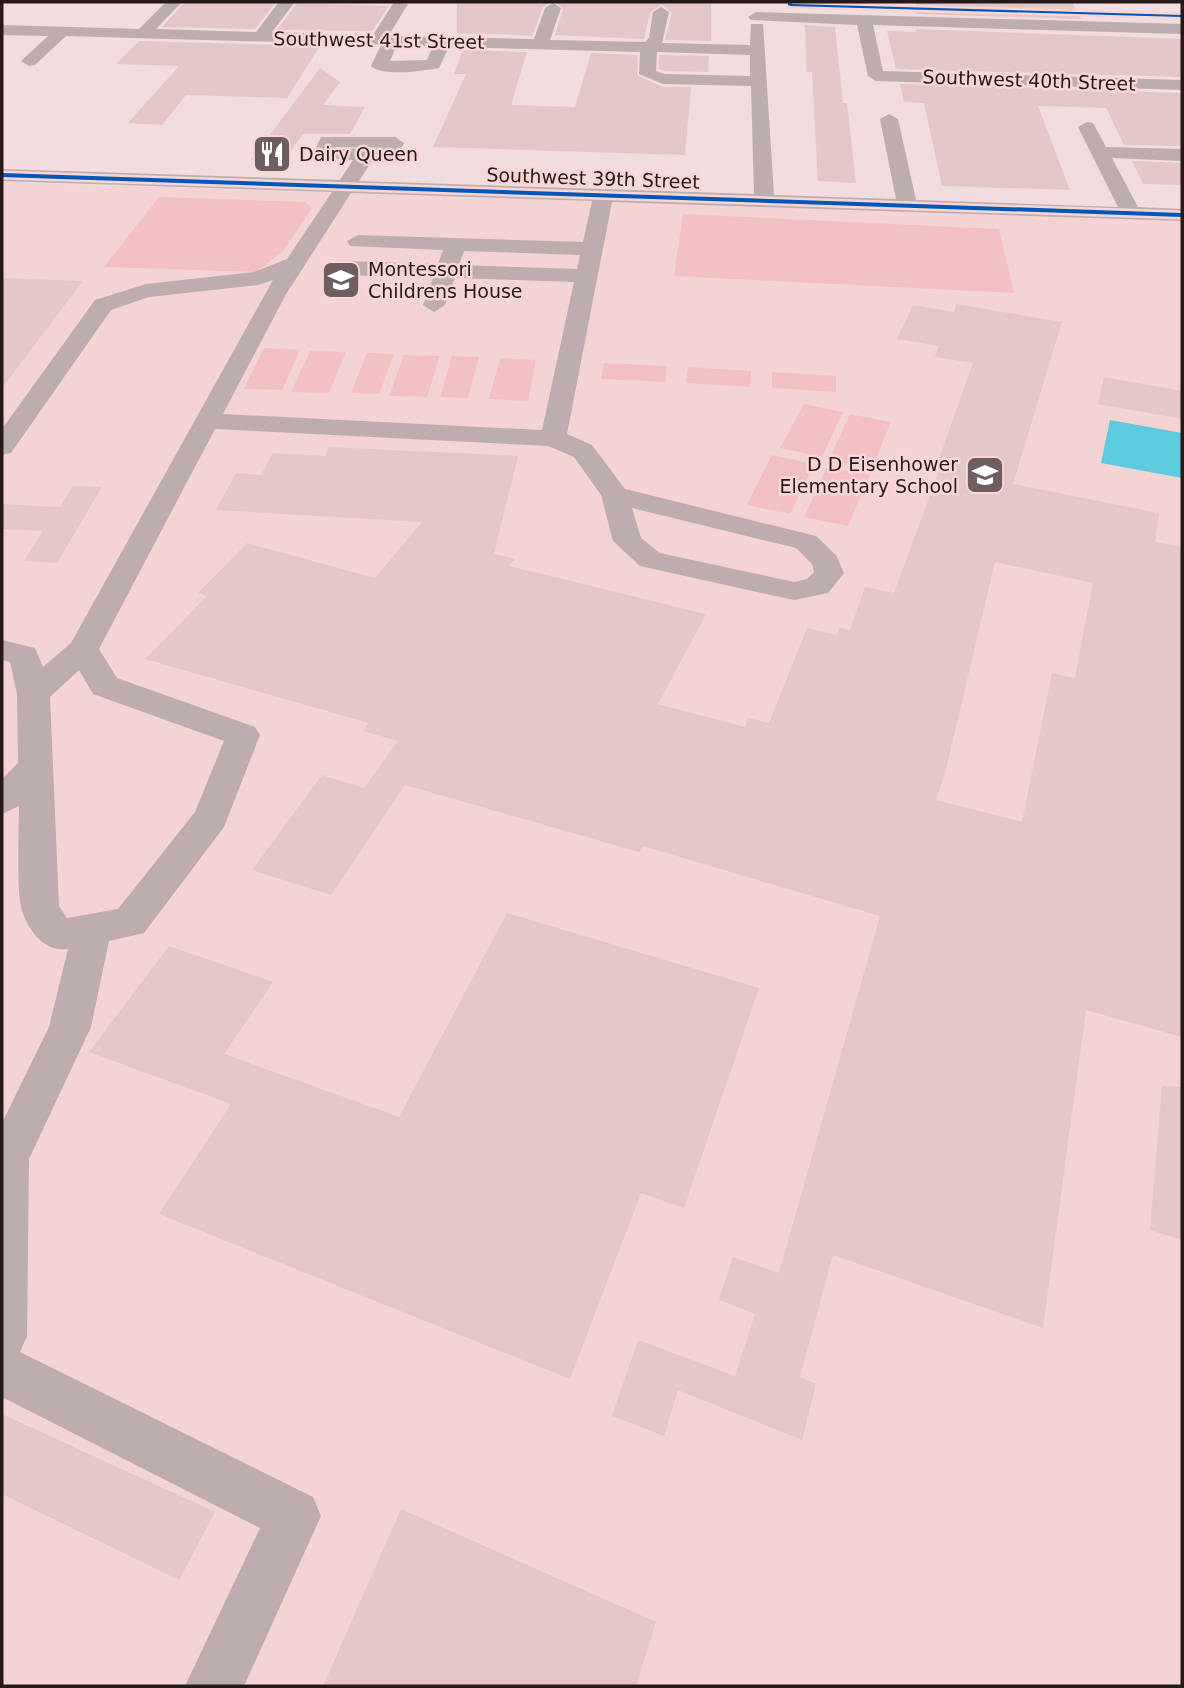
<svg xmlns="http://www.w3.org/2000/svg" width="1184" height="1688" font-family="'DejaVu Sans',sans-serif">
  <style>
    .built { fill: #f4d3d4 }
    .green { fill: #f3c0c2 }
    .water { fill: #5bcbdd }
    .building { fill: #e3c6c7; fill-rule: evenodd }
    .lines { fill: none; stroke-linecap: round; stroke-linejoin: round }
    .minor { fill: #bdadad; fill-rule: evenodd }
    .cycleway-casing { stroke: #f9d5d6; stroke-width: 5 }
    .cycleway { fill: #0057b8; fill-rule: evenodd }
    .labels { text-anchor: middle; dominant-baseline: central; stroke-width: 5; stroke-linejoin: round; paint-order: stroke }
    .far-street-label { font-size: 19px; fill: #26191a; stroke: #f9d5d6 }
    .far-poi-label { font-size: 19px; fill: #26191a; stroke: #f9d5d6; text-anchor: start }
  </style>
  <rect width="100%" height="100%" fill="#f1ddde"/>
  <!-- built -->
  <path class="built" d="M2,182L1182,220V1686H2Z"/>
  <!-- green -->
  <path class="green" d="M159,197L305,202L312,208L283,251L256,272L104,267Z
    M683,214L999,229L1014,293L674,276Z
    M264,348L300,350L282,390L244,389Z
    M310,351L346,352L329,393L291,392Z
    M367,353L394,354L379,394L351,393Z
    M404,355L440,356L427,397L389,396Z
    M452,356L479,357L468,398L440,397Z
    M500,358L536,360L528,401L489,399Z
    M604,363L667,366L665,382L601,379Z
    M688,367L751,371L750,387L686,383Z
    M772,372L836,376V392L772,388Z
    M804,404L843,412L822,457L780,448Z
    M850,414L891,422L872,468L829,460Z
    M772,455L814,464L790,514L747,505Z
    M827,467L870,475L848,526L804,517Z"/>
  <!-- water -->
  <path class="water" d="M1110,420L1182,433V478L1101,463Z"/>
  <!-- building -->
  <path class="building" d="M185,2H242L275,3L255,29L162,27Z
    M457,2H550L543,7L532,36L457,33Z
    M556,2H711V41L665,40L672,13L662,5L650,12L644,39L555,35L563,9Z
    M916,2H1072L1081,19L916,14Z
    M297,3L315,4L389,6L372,31L277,30Z
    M805,25L835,27L843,103H847L856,183L818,181L812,72H807Z
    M916,29L1182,39V77L896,69L887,31L916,32Z
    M139,41L320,46L287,98L186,95L162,125L128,123L179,66L116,64Z
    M463,50L527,52L511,105L575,107L591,53L637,55L638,76L663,87H691L685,155L433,147L466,74H454Z
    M659,55L709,56L708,72L665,71L659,69Z
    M320,68L340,82L323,105L365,107L350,134H303L283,161L251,160Z
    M900,84L1182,93V146L1124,145L1106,108L1038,106L1070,190L942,186L924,103L904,102Z
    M1132,161L1182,163V185L1143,184Z
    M2,278L83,281L2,388Z
    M956,304L1062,322L1013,484L1159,513L1155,542L1182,547V1037L1086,1010L1043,1328L833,1255L800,1377L816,1384L802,1440L678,1390L664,1436L612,1416L638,1340L735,1376L755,1314L719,1300L733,1257L779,1273L880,916L643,846L639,852L405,785L331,895L252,870L322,775L364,788L398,741L363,731L369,723L145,659L207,596L198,593L247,543L375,578L422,522L216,510L236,473L261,475L273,453L325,456L329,447L518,456L494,554L515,559L509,566L706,614L658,704L745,727L748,718L769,723L807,628L837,635L839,628L850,630L865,587L894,593L940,468L936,467L973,363L935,357L939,346L897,339L913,305L954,312ZM995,562L1093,583L1075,678L1052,673L1022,822L936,800L946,769Z
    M1104,377L1182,391V419L1098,404Z
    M73,486L102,487L57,563L24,561L43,531L2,529V504L60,507Z
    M507,913L759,988L684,1208L641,1193L570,1379L159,1214L231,1104L89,1052L169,946L273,982L224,1054L399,1117Z
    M1162,1086L1182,1087V1240L1150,1230Z
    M2,1414L215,1512L179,1580L2,1494Z
    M401,1509L656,1622L636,1686H323Z"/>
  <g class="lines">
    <!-- minor -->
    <path class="minor" d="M166,2H182L156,29L256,32L279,2H295L272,32L373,35L394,2L408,4L389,35L398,36L534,39L545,8L553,3L561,8L550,40L645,42L649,38L653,12L661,7L669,12L662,43L750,45L751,24H763L774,195L896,199L880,119L889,114L898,119L916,200L1118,207L1078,127L1087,122L1093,123L1106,147L1182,149V161L1112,158L1138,207L1182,209V221L612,202L567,434L592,445L625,489L816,536L836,555L844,573L828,593L794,600L640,566L613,541L601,495L574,457L548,446L215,429L99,649L117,678L255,727L260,735L224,827L144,933L109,941L91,1027L29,1159L27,1336L20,1352L313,1497L321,1516L244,1686H185L260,1528L2,1397V1123L49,1027L68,949C45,953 29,931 22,911C16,893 19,828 19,806L2,814V779L18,763L17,694L10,662L2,660V640L35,648L43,667L71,643L273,280L258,285L149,297L111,310L11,453L2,455V429L95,300L146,284L254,272L287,259L332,192L2,181V169L340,180L353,160L315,158L313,154L321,137H395L404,143L396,159L372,161L359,181L754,194L751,86L663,84L639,74L640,52L449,47L439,68C423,71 382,77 371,66L381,45L66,36L35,65L29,66L21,61L48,36L2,35V25L139,29ZM397,45L433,46L427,60L390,61ZM657,52L750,55V76L664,74L656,71ZM335,147L383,148L334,149ZM351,193L592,201L583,242L358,235L347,241L350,246L443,250L438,264L346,261L335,268L346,275L433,278L423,305L434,312L445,305L455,278L574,282L542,430L223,414L285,296ZM464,251L580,255L577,269L459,265ZM632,508L796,548L812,564L814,572L807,579L794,582L660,553L641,538ZM79,670L93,694L224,741L195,812L118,909L67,918L59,906L50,697Z
      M756,12L1182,24V34L873,25L883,71L1182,80V90L876,81L868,76L857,25L751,20L748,17Z"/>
    <!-- cycleway casing -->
    <g class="cycleway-casing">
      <path id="cycleway" d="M788,2H792V4L1182,15V17L790,6L788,5Z
        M2,173L1182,213V217L2,177Z"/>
    </g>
    <!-- cycleway -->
    <use href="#cycleway" class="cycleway"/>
  </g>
  <!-- icons -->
  <defs>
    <g id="restaurant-square" transform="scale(2.0125)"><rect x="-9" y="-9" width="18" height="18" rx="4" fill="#6d5e5f" stroke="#f9d5d6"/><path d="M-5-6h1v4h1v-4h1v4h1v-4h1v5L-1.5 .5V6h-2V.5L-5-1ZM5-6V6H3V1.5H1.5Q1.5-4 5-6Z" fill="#fff"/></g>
    <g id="school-square" transform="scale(2.0125)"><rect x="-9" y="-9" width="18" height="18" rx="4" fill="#6d5e5f" stroke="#f9d5d6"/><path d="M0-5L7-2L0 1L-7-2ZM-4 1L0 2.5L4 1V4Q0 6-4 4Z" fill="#fff"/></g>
  </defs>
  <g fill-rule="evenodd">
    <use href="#restaurant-square" x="272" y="154"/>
    <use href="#school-square" x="341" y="280"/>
    <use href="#school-square" x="985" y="475"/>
  </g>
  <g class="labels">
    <!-- far-street labels -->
    <g class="far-street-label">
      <text transform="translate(379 40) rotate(1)">Southwest 41st Street</text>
      <text transform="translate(1029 80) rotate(2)">Southwest 40th Street</text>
      <text transform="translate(593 178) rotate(2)">Southwest 39th Street</text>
    </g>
    <!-- far-poi labels -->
    <g class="far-poi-label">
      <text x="299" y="154">Dairy Queen</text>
      <text x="368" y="269">Montessori<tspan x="368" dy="22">Childrens House</tspan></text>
      <text x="958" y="464" text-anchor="end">D D Eisenhower<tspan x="958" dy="22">Elementary School</tspan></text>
    </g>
  </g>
  <!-- border -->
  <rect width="1184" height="1688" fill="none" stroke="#26191a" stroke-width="7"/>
</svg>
